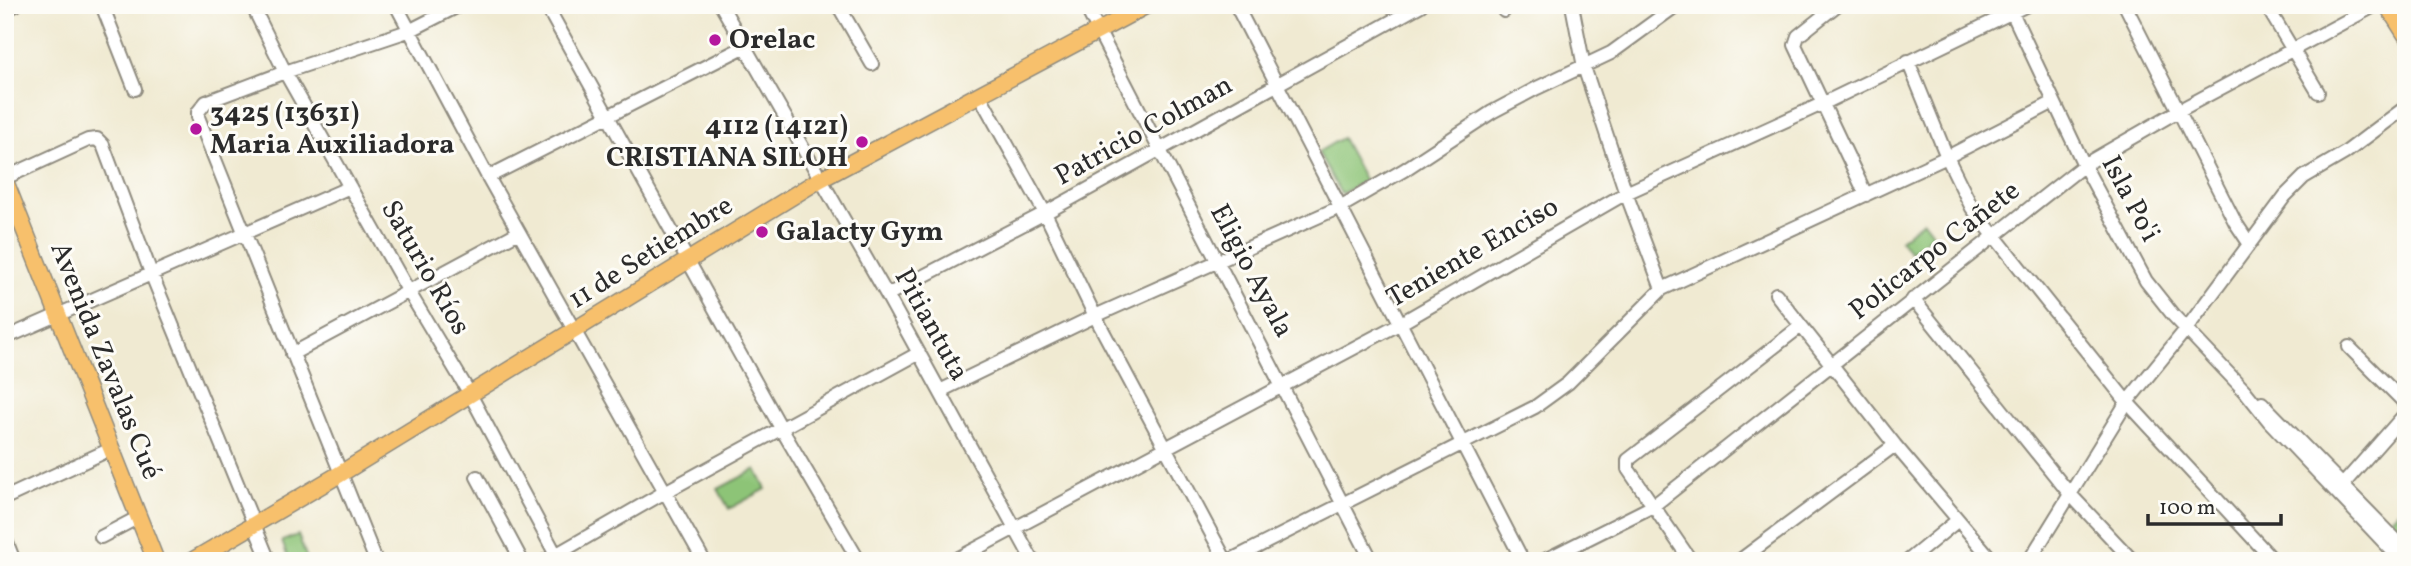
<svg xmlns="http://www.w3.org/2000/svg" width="2411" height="566" font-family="Vollkorn,serif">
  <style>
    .grass { fill: #8dc477; stroke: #5c7851; stroke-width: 2 }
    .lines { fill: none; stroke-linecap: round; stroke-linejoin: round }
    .minor-casing { stroke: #8e8a7e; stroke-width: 16 }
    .major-casing { stroke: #8e8a7e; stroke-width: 19 }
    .minor { stroke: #fff; stroke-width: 12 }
    .major { stroke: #f7c06c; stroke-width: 16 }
    .poi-dot { fill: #b5179e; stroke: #fdfcf7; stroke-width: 2.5 }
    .labels { text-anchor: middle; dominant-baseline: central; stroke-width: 6; stroke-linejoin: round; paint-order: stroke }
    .poi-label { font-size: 28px; font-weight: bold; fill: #2b2b2b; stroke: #fdfcf7; text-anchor: start }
    .street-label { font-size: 28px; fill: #2b2b2b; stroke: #fdfcf7 }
  </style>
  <rect width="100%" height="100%" fill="#fdfcf7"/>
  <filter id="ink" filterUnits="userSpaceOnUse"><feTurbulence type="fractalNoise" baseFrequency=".0143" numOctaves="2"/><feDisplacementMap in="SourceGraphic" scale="14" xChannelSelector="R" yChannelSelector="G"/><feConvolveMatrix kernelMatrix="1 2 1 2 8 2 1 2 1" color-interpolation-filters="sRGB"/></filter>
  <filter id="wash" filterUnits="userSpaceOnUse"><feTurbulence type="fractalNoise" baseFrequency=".00686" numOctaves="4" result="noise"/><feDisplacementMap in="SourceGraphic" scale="28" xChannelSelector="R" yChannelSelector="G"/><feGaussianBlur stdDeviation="1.57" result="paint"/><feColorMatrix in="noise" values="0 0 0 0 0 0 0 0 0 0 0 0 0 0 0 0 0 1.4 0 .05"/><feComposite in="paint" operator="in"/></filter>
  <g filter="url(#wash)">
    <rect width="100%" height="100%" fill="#f0ead2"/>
    <!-- grass -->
    <path class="grass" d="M1342,138L1365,181L1341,194L1318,152Z
      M1923,221L1933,234L1910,252L1900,240Z
      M756,469L766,489L729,509L718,489Z
      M2406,504V535L2403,537L2388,521Z
      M298,535L308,561H289L282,541Z"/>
  </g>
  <g filter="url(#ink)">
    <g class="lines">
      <!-- minor casing -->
      <g class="minor-casing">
        <path id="minor" d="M102,5L135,89
          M252,5L285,72L409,292L470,394L556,555
          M396,5L488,177L704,561
          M546,5L781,428L859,561
          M721,5L887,295L1033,561
          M838,5L872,64
          M1085,5L1372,561
          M1236,5L1523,561
          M1502,5L1504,11
          M1572,5L1584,67L1626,193L1662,289
          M1837,5L1798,36L1795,45L1866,195
          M2125,5L2235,222L2249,243
          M2266,5L2318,92
          M2010,8L2084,165L2146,281L2173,315L2245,391L2269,421L2402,561
          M5,10L16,5
          M1908,61L1947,157L1972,208L2127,402L2274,561
          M979,94L1045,213L1095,316L1226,561
          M488,177L744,47
          M5,178L88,140L97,139L103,145L151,273L269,561
          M1776,294L1895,445L1993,561
          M887,295L1045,213L1421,5
          M1913,299L2069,493L2133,561
          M5,338L350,187
          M2349,347L2406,404
          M292,354L519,232
          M940,391L1095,316L1340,207L1404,170L1492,112L1537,88L1611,53L1677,5
          M2262,403L2406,550
          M477,477L522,561
          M2339,489L2406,413
          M5,498L111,449
          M101,537L139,517
          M5,538L14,561
          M376,561L198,117V112L206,102L285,72L411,30L460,5
          M545,561L665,492L919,353
          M953,561L1401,323L1626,193L1822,104L2027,5
          M1229,561L1535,407L1568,383L1662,289L1947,157L2054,102
          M1543,561L1653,506L2084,165L2178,111L2376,5
          M1691,561L1628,469V460L1801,326
          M1739,561L1895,445
          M1908,561L1958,520
          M2029,561L2127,402L2187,328L2285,196L2304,177L2345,153L2406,107"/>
      </g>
      <!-- major casing -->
      <g class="major-casing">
        <path id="major" d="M2387,5L2406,35
          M5,181L156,561
          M192,561L340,474L819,180L1147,5"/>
      </g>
      <!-- minor -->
      <use href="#minor" class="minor"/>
      <!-- major -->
      <use href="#major" class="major"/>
    </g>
  </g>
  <!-- markers -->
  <g class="poi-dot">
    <circle cx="715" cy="40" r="7"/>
    <circle cx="196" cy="129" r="7"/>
    <circle cx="862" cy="142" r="7"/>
    <circle cx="762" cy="232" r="7"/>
  </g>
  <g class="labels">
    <!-- poi labels -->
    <g class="poi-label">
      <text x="729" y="40">Orelac</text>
      <text x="210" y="113">3425 (13631)<tspan x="210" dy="32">Maria Auxiliadora</tspan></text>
      <text x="848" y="126" text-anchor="end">4112 (14121)<tspan x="848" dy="32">CRISTIANA SILOH</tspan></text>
      <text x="776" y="232">Galacty Gym</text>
    </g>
    <!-- street labels -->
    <g class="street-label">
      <text transform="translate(1144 131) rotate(-29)">Patricio Colman</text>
      <text transform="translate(2130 199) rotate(62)">Isla Po'i</text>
      <text transform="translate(1935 251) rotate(-38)">Policarpo Cañete</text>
      <text transform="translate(651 253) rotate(-32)">11 de Setiembre</text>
      <text transform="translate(1473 253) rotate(-30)">Teniente Enciso</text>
      <text transform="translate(425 268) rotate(60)">Saturio Ríos</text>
      <text transform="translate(1251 271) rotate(62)">Eligio Ayala</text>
      <text transform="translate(931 325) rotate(61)">Pitiantuta</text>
      <text transform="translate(105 361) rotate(68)">Avenida Zavalas Cué</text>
    </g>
  </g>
  <!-- margin -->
  <rect width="2411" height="566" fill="none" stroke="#fdfcf7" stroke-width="28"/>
  <!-- scale -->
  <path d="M2148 514v10h133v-10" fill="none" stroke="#2b2b2b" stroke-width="3.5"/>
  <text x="2159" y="514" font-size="21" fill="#2b2b2b" stroke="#fdfcf7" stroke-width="5" paint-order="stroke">100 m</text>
</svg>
